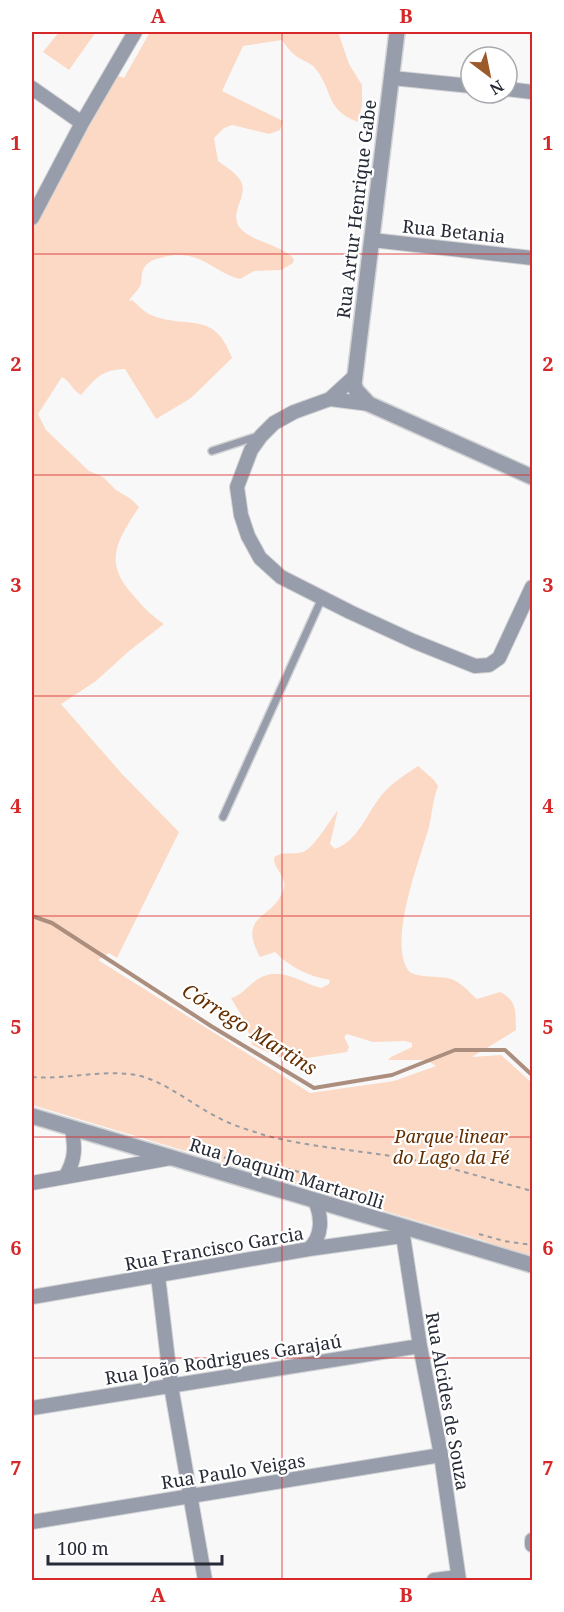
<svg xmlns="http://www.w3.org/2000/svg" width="564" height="1612" font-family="'Noto Serif',serif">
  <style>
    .green { fill: #fbd9c5 }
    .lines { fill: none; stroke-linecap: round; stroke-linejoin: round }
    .stream { stroke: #ac8e7e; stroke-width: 4 }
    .service-casing { stroke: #d2d3d5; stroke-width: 10 }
    .minor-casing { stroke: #d2d3d5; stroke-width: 16 }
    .tertiary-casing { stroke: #d2d3d5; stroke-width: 18 }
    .path { stroke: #999ca1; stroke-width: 2; stroke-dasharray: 4.5 4.5; stroke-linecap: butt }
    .service { stroke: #989dab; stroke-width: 7 }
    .minor { stroke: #989dab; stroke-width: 14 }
    .tertiary { stroke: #989dab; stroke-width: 15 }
    .grid { fill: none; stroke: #d62828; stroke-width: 1.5; stroke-opacity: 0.55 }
    .labels { text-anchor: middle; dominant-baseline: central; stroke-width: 4.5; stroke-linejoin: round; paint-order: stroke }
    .street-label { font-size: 18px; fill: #262b37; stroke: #fff }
    .park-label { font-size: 18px; font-style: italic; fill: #632e00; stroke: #fff }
    .water-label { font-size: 20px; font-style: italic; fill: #652f00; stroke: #fff }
    .neatline { fill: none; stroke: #d62828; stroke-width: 2 }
    .grid-label { font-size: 20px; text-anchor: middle; font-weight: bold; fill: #d62828 }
  </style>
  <rect width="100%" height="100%" fill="#f8f8f8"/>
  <!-- green -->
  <path class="green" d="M59,32H96L69,70L43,52Z
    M150,32H338L349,64L362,85V105L358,122C324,109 334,91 315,68C311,63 304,61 299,58C292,54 287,47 282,40L243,46L222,91L283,121L280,130L269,134L232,125L224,128L214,138L218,161C224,166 232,170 237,176C253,192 230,208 238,225C248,242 280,243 294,259L293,263L281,270L254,271L240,279C212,272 200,248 164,257C156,259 149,260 144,268C140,273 143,281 140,286C138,291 131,296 129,301L132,300C138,305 144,312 151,315C188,330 214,309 232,358L191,398L156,419L125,369C101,370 96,378 81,395C72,390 71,382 62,377L38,414L46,430L89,471L103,477L116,490L131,499L139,507C118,540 102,561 133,595C142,606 152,616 164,624L129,651L96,681L61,704L122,774L179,832L117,958L109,953L98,960L310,1093L394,1081L436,1066L426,1060H388L391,1057L412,1047V1043L405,1041L373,1042L347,1034L344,1037L349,1047L347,1052L294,1060L276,1056L252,1045L246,1023L231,998C243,995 248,985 258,979C281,965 300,983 321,988L329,984L330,980C308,976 291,968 275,952L260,957C236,913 275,920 284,888C287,876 273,869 274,857C283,851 293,855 303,852C314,848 330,820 338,810L330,844L335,849C358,841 367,813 381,796C391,783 405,775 418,766L434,780L438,786C433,799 432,814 429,827C420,859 388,940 408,970C413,978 438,976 447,978C458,979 469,992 477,999L500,992C518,1001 515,1012 516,1030L472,1057L501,1055L532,1083V1261L485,1241L32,1105V230L114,79L119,76L124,78Z"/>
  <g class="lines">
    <!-- stream -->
    <path class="stream" d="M32,916L52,923L211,1026L314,1088L392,1075L455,1050H505L532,1075"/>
    <!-- service casing -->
    <g class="service-casing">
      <path id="service" d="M212,451L258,436
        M223,817L322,598"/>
    </g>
    <!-- minor casing -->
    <g class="minor-casing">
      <path id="minor" d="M392,78L471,86
        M32,88L82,123
        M507,89L532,92
        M32,218L82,123L135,32
        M372,240L532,258
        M330,399L354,377
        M369,404L330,399L294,412L274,423L261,436L251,450L237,487L241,515L248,536L260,558L281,577L350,612L413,641L475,666L489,665L499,658L532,587
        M65,1177C76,1159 75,1148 72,1128
        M32,1183L171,1158
        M402,1229L420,1346L441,1455L459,1580
        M309,1249C323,1236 322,1217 315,1201
        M158,1276L171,1386L205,1580
        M32,1297L309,1249L402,1236
        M32,1408L420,1346
        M32,1522L441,1455
        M532,1540V1545
        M434,1580L458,1577"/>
    </g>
    <!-- tertiary casing -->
    <g class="tertiary-casing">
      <path id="tertiary" d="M397,32L354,384L356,390L369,404L532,477
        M32,1116L532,1265"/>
    </g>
    <!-- path -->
    <path class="path" d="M32,1077C67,1080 101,1069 136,1075C163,1080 193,1105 217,1117C231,1125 249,1130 264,1135C312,1148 360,1150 409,1159C451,1167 491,1180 532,1191
      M215,1156L288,1169L299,1172L330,1190
      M479,1234L504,1241L532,1245"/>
    <!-- service -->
    <use href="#service" class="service"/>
    <!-- minor -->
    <use href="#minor" class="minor"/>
    <!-- tertiary -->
    <use href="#tertiary" class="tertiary"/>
  </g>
  <!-- grid -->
  <path class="grid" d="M282,32V1580M32,254H532M32,475H532M32,696H532M32,916H532M32,1137H532M32,1358H532"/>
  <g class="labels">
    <!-- street labels -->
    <g class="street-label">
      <text transform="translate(356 209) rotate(-83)">Rua Artur Henrique Gabe</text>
      <text transform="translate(454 231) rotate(6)">Rua Betania</text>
      <text transform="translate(287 1173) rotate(17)">Rua Joaquim Martarolli</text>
      <text transform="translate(214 1248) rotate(-10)">Rua Francisco Garcia</text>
      <text transform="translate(223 1359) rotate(-9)">Rua João Rodrigues Garajaú</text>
      <text transform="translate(448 1401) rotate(80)">Rua Alcides de Souza</text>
      <text transform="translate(233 1471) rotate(-9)">Rua Paulo Veigas</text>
    </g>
    <!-- park labels -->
    <g class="park-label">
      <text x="451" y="1136">Parque linear<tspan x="451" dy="21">do Lago da Fé</tspan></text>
    </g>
    <!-- water labels -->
    <g class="water-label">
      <text transform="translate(250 1029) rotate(32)">Córrego Martins</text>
    </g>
  </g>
  <!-- border -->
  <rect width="564" height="1612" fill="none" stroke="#ffffff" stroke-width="66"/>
  <!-- north arrow -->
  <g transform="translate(489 75) rotate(148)"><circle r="28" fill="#ffffff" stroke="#a8aaaf" stroke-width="1.5"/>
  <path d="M0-4.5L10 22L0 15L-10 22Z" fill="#9c5929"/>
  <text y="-9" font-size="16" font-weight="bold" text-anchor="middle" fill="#262b37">N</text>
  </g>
  <!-- scale -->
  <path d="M48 1555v9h174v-9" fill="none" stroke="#262b37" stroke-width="3"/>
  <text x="57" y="1555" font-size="18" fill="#262b37" stroke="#ffffff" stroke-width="4.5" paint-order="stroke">100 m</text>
  <rect x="33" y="33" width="498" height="1546" class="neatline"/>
  <g class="grid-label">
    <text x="158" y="23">A</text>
    <text x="406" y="23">B</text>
    <text x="16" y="150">1</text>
    <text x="548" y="150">1</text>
    <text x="16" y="371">2</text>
    <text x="548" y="371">2</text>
    <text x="16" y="592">3</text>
    <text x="548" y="592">3</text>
    <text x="16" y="813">4</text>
    <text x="548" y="813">4</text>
    <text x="16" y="1034">5</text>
    <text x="548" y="1034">5</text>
    <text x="16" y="1255">6</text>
    <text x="548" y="1255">6</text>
    <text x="16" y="1475">7</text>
    <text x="548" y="1475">7</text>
    <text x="158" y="1602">A</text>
    <text x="406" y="1602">B</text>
  </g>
</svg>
